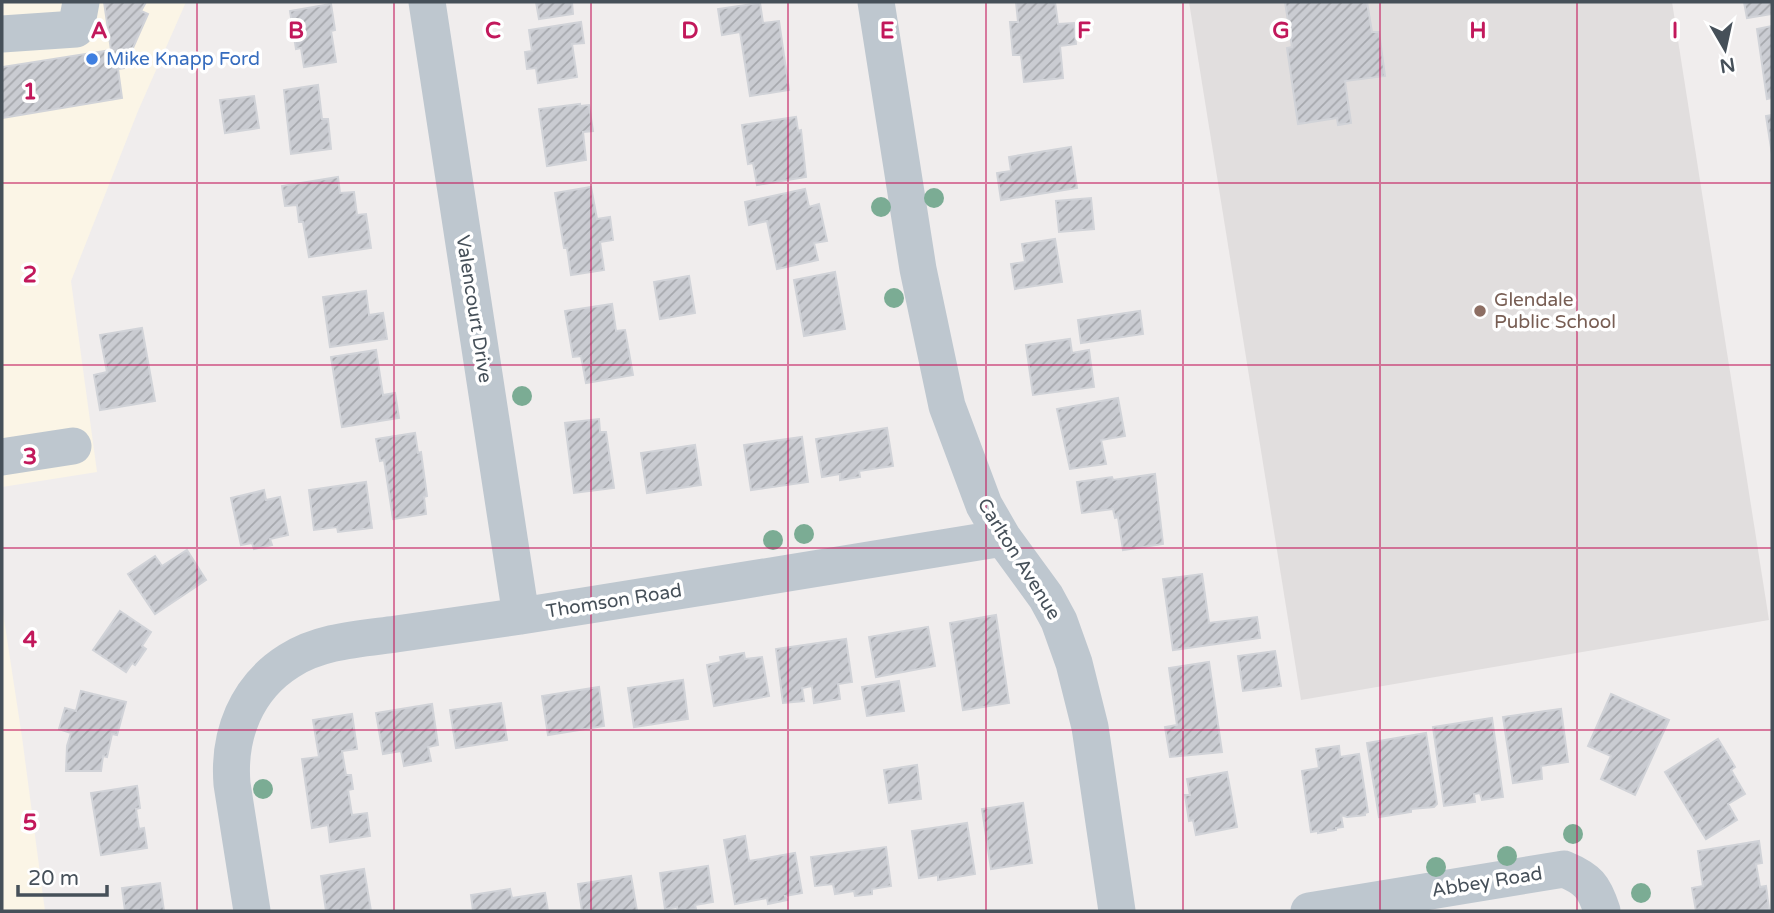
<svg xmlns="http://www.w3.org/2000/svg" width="1774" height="913" font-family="'Varela Round',sans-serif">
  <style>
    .commercial { fill: #fbf5e6 }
    .education { fill: #e1dede }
    .building { fill: url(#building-hatch); stroke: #d1d3d8; stroke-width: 2 }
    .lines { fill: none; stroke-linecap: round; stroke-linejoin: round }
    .minor { stroke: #bec7cf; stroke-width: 37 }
    .tree { fill: #7bac94 }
    .grid { fill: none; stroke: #c2185b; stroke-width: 2; stroke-opacity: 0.55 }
    .shop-dot { fill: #3f7fe0; stroke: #fff; stroke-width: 2.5 }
    .education-dot { fill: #8d6e63; stroke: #fff; stroke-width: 2.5 }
    .labels { text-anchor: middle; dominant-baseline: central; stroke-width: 7; stroke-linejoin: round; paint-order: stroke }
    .shop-label { font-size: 19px; fill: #366cbe; stroke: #fff; text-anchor: start }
    .education-label { font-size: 19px; fill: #785e54; stroke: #fff; text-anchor: start }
    .street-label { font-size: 19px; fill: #465059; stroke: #fff }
    .grid-label { font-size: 23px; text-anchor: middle; font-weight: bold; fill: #c2185b; stroke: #fff; stroke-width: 7; stroke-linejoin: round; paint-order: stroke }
  </style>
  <defs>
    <pattern id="building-hatch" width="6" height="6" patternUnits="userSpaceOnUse" patternTransform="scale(1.75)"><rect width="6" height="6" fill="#caccd2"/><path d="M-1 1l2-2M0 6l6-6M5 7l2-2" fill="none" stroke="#a6a8ad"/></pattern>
  </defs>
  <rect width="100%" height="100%" fill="#f0eded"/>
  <!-- commercial -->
  <path class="commercial" d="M2,2H186L138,111L71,281L97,472L2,487Z
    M2,606L22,737L45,911H2Z"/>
  <!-- education -->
  <path class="education" d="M1189,2H1672L1769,620L1301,700Z"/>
  <!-- building -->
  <path class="building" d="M104,2H146L141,11L148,14L124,68L118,69L122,98L2,118V67L111,50Z
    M536,2H572L573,14L539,19Z
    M1016,2H1055L1058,24L1074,23L1076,44L1060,46L1063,78L1024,82L1021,55H1013L1010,22H1018Z
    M1285,2H1367L1372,32H1379L1385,76L1345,81L1351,123L1338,125L1337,118L1298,124L1287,48L1292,47Z
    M1744,2H1772V14L1747,18Z
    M760,3L763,23L779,21L789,90L750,96L740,32L722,35L718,9Z
    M331,4L335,30L331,31L336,62L304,67L301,48L296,49L290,11Z
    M581,22L584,43L572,44L577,77L538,83L536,68L527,69L525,52L532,51L529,30Z
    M1772,26V98L1767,99L1757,29Z
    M318,85L322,119H328L331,149L291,154L284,90Z
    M254,96L259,128L225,133L220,100Z
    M580,104V106L589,105L593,131L583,132L586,160L547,166L539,109Z
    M1772,115V154L1766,116Z
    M796,117L798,131L801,130L806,177L757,185L753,163L748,164L742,125Z
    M1071,147L1077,188L1001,200L997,173L1011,171L1009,157Z
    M338,177L340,193L354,192L357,215L366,214L371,248L309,257L303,222H299L297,205L285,206L282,186Z
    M591,187L597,219L610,217L613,240L600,242L604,270L571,275L567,248H564L555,193Z
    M805,189L809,207L819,204L827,241L814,243L818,260L777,269L767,221L749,225L745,202Z
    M1091,198L1094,229L1059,232L1056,201Z
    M1055,239L1062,282L1015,289L1011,264L1025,262L1022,244Z
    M835,272L845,329L804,336L794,280Z
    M689,276L695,313L660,319L654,282Z
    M366,291L369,315L383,313L387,339L330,347L323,297Z
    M612,304L616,331L625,330L633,375L586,383L581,356L573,357L565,311Z
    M1140,311L1143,334L1081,343L1078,320Z
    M142,328L155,401L100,410L94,375L107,372L100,335Z
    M1070,339L1072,353L1089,350L1094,387L1033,395L1026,345Z
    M376,350L383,395L395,393L399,418L342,427L331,357Z
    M1118,398L1125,436L1101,440L1106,464L1070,469L1057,409Z
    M599,419L600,432H606L614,488L574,493L565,423Z
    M887,428L893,466L859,471L860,477L840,480V474L822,477L816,439Z
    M415,433L418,453L421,452L427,496L424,497L426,514L393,519L384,460L380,461L376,439Z
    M802,437L808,482L751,490L744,445Z
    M695,445L701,485L647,493L641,453Z
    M1155,474L1163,544L1123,550L1118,517L1115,518L1113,509L1082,513L1077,482L1112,477L1113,480Z
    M366,482L372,528L338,532L337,527L314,530L309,490Z
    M264,490L266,500L280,497L288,535L270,539L272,545L254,549L252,543L241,545L231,498Z
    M187,550L206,580L155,614L128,574L155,556L162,566Z
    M1202,574L1209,623L1257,617L1260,638L1173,650L1163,579Z
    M120,611L151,632L142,646L146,649L135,665L132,663L126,672L93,650Z
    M996,615L1009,703L963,710L950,623Z
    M928,627L935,666L876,677L869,637Z
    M846,639L852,682L838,684L840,699L814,703L812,686L802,688L804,701L783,703L776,649Z
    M1275,651L1281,686L1243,691L1238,656Z
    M744,653L745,659L762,657L769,696L714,706L707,665L721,662L720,657Z
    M1209,662L1222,752L1170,757L1165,727L1177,725L1169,668Z
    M683,680L688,719L634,727L628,688Z
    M899,681L904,711L867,716L862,687Z
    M599,687L604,726L548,735L542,696Z
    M81,691L126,702L117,735L112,734L107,757L103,756L101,771H66L67,746L71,733L59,729L65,708L76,711Z
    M1611,694L1669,720L1635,795L1601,779L1611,756L1588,746Z
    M501,703L507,740L456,748L450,710Z
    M432,704L438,745L428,747L431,761L404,766L401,751L383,754L376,713Z
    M1561,709L1568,762L1541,766L1542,779L1513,783L1503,717Z
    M352,714L357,749L342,751L346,775H351L353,789L348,790L352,815L367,813L370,836L330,842L328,825L312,828L302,759L319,757L313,720Z
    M1492,718L1503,797L1482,800L1480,793L1474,794L1475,802L1444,806L1433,727Z
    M1426,733L1437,804L1434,807L1411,809V812L1379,817L1367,743Z
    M1718,739L1735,767L1731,770L1745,794L1728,804L1737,820L1706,839L1665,772Z
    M1339,746L1340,757L1359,754L1368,812L1365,813V815L1347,817L1341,815L1343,827L1336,828V830L1318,833V831L1311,832L1302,771L1319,768L1316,749Z
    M917,765L921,799L889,803L884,770Z
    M1227,772L1237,827L1196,835L1193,820L1189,821L1185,795H1190L1187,779Z
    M137,786L140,808L136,809L139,829L144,828L147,848L101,855L91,793Z
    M1023,803L1032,863L991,869L982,809Z
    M967,823L975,874L938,880V875L919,878L912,831Z
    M745,836L749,861L795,853L802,893L785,896L787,900L768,904L767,898L735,904L724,840Z
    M1759,841L1762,863L1756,864L1760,887L1766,886L1769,909L1754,911H1696L1692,888L1703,886L1698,851Z
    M886,847L891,886L872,889V894L855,896L854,891L835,894L833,884L815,886L811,857Z
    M708,866L713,902L695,905L696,909L678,911L677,907L665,909L660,873Z
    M364,869L371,911H326L321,876Z
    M631,876L637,911H582L578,884Z
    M160,883L164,911H125L122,888Z
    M510,889L512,898L545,893L548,911H473L471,895Z"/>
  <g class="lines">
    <!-- minor -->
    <path class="minor" d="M427,2L521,616
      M876,2L918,269L947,406L984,505L1003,538L1046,597L1059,621L1074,663L1090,727L1117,911
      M2,34L76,29L81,2
      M2,457L73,446
      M252,911L232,784C228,735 246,688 289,661C320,641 359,639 396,634C438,628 480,622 521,616C682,591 842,564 1003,538
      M1309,911L1564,869C1588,879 1594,886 1602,911"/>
  </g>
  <!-- trees -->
  <g class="tree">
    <circle cx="934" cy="198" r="10"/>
    <circle cx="881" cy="207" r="10"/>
    <circle cx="894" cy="298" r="10"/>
    <circle cx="522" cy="396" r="10"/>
    <circle cx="804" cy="534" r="10"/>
    <circle cx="773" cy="540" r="10"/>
    <circle cx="263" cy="789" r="10"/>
    <circle cx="1573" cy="834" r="10"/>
    <circle cx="1507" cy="856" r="10"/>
    <circle cx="1436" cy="867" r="10"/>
    <circle cx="1641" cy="893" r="10"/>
  </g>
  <!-- grid -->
  <path class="grid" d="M197,2V911M394,2V911M591,2V911M788,2V911M986,2V911M1183,2V911M1380,2V911M1577,2V911M2,183H1772M2,365H1772M2,548H1772M2,730H1772"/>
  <!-- markers -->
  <circle class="shop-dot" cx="92" cy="59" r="7"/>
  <circle class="education-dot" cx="1480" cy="311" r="7"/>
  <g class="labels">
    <!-- shop labels -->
    <g class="shop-label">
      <text x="106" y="59">Mike Knapp Ford</text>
    </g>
    <!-- education labels -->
    <g class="education-label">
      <text x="1494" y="300">Glendale<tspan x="1494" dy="22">Public School</tspan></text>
    </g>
    <!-- street labels -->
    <g class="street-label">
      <text transform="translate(474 309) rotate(81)">Valencourt Drive</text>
      <text transform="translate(1019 559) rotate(58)">Carlton Avenue</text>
      <text transform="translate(614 601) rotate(-9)">Thomson Road</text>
      <text transform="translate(1487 882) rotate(-9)">Abbey Road</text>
    </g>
  </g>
  <g class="grid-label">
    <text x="99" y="38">A</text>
    <text x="296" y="38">B</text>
    <text x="493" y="38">C</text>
    <text x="690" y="38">D</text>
    <text x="887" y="38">E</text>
    <text x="1084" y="38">F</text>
    <text x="1281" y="38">G</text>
    <text x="1478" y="38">H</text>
    <text x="1675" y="38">I</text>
    <text x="30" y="99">1</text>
    <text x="30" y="282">2</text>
    <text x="30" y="464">3</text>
    <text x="30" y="647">4</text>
    <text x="30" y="830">5</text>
  </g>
  <!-- border -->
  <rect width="1774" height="913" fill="none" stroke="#465059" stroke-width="7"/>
  <!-- north arrow -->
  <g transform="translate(1725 49) rotate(171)" stroke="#ffffff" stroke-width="5" paint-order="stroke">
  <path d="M0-5L12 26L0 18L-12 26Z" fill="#465059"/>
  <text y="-10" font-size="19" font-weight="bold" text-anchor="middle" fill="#465059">N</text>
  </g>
  <!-- scale -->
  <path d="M18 885v10h89v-10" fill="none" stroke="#465059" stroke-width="3.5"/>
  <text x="28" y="885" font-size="21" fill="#465059" stroke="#ffffff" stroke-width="5" paint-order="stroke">20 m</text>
</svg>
